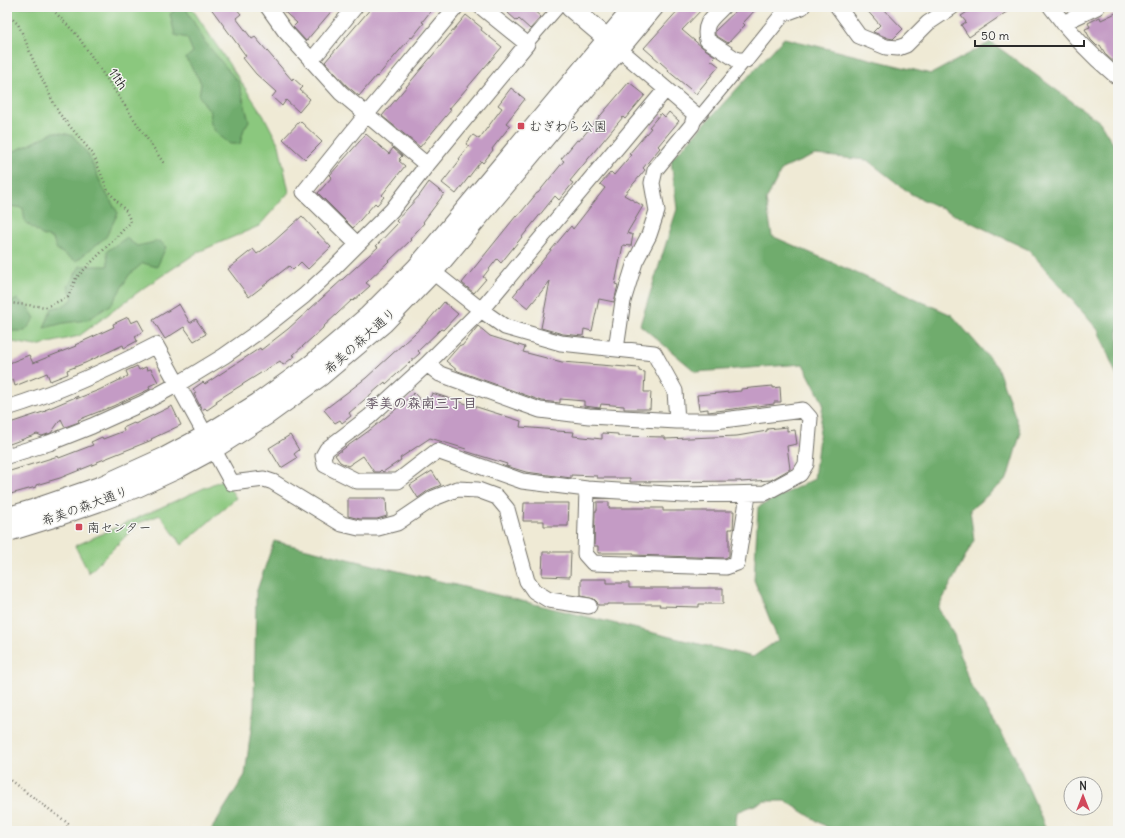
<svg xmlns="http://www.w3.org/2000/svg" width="1125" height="838" font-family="Delius,'Klee One',sans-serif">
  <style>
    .green { fill: #8bc87e; stroke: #5b7a54 }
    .forest { fill: #70ac6d; stroke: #4e6c4c }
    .building { fill: #c49bc5 }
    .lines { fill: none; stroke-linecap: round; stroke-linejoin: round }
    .pedestrian-casing { stroke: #706e66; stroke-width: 13 }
    .minor-casing { stroke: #706e66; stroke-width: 17 }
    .tertiary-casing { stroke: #706e66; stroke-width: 21 }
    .path { stroke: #706e66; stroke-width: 2.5; stroke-dasharray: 1 3; stroke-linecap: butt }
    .pedestrian { stroke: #fff; stroke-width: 11 }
    .minor { stroke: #fff; stroke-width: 15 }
    .tertiary { stroke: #fff; stroke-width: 19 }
    .poi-dot { fill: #d1495b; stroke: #f6f6f2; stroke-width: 1.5 }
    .labels { text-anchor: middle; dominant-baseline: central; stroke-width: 3; stroke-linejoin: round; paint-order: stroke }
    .street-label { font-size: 13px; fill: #2b2b2b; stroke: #f6f6f2 }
    .poi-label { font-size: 13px; fill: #2b2b2b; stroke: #f6f6f2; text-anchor: start }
    .neighbourhood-label { font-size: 14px; font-weight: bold; fill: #615261; stroke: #f6f6f2 }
  </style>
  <rect width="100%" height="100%" fill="#f6f6f2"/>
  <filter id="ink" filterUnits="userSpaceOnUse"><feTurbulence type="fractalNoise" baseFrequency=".025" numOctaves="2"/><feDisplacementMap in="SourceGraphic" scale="8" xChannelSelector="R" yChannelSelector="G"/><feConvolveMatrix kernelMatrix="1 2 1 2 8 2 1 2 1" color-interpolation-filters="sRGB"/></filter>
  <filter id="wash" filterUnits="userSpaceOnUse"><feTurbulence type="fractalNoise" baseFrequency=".012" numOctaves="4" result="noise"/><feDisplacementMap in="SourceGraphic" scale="16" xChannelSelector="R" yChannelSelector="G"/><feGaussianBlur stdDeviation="0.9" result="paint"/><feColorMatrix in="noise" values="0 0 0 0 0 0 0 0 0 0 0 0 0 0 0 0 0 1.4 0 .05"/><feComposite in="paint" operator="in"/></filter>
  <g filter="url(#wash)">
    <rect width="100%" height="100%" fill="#efead5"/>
    <!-- green -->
    <path class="green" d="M7,7H191L265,118L279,145L289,192L259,226L198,252L145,287L79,336L36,346L7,341Z
      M224,479L236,498L182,545L160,515L139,523L89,573L75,546Z"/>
    <!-- forest -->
    <path class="forest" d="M180,7H185L205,42L239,83L249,121L244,129L240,144H230C220,135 207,129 211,113L199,96L201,83L186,58L193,52L187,38L175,35L170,14Z
      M784,38L931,74L991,42L1100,122L1118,152V379L1098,330L1029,250L911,194L867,160L815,155L782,169L766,200L772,236L952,315L997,367L1021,432L1007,479L970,510L974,540L938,608L954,635L969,682L1011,748L1047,831H833L786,801H765L737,812L735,831H209L211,830L245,775L254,707L256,593L274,541L753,657L778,640L754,580L758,507L814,479L823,403L803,364L696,372L640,325L677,209L671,160Z
      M54,132L67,134L73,136L88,154L103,188L118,213L106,237L76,261L57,250L53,239L42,235L25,222L23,208L11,206L7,189L11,179L7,173V154L29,145Z
      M126,238L137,246L160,241L166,247L157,267L143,263L129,275L112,304L87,320L64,323L44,328L52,308L63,306L73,299L68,286L80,266H108L107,251Z
      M18,299L29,309L35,318L25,331H7V304Z"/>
    <g id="blocks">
      <!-- building -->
      <path class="building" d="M210,7H235L241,14L236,18L252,39L255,37L292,80L293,78L303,87L300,90L310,99L299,112L286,100L282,106L272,97L276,92L256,74L243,58L246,56Z
        M279,7H335L306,41L293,27L297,23Z
        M372,7H434L422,22L424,23L412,38L411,37L377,77L376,76L359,96L347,86L325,62Z
        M505,7H530L541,17L530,29L519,19L517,21L508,13L510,11Z
        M681,7H704L682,30L702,47L715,56L711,60L719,66L696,94L668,71L669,70L644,48Z
        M740,7H758L743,23L745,25L728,43L715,35V31Z
        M864,7H882L903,29L893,39L888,38L873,32L880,25Z
        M975,7H1014L969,37L961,25L966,22L961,16Z
        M1118,12V66L1106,55L1100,45L1097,46L1091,40L1085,29L1090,27L1088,23L1100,17L1101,20Z
        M466,15L482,28L481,30L502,47L449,109L451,110L420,147L382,116Z
        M629,82L645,95L625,119L623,117L593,153L570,181L573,183L559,200L555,196L501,263L497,259L483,277L486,279L474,293L462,283L516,216L517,217L537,193H538L564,161L561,159L577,140L579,141Z
        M511,88L525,99L506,123L510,126L492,149L493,150L483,163L481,161L456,194L442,183L460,160L459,159L469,146L466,144L473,135L479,139L502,108L498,105Z
        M669,112L679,121L658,146L660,148L643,168L645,170L624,195L643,206L627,233L633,235L631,246L623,245L615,284L618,285L614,302L599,299L592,331L584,329L583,336L563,334L541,328L550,281L528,308L513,296L571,226L573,229L605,188L600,184L611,172L614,175L631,155L629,154L651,128L649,127L661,113L665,117Z
        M300,121L322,142L305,159L283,139Z
        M366,134L389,154L393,148L402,156L399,159L401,160L399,161L405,166L382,195L384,197L377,205L375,203L353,228L318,193L332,177L330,175Z
        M429,182L444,194L423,222L424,223L410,239L411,240L366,283L370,286L353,301L352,300L323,327V328L293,355L295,356L283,365L280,361L216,401L217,403L207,410L205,408L202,410L194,394L196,393L193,389L203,382L205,384L260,348L261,350L288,329L378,247L376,246L398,223L396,221L419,196Z
        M302,216L331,247L308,269L301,262L293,270L289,266L249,297L228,269L253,249L257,254L272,243Z
        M444,302L458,314L443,330L441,329L418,351L420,353L386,384L385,382L349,413L351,416L342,423L340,420L335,423L324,410L366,378L427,322Z
        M179,304L190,323L196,319L206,334L194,341L184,327L165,339L153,320Z
        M128,317L131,323L138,320L144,331L135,336L137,341L124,348L123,345L85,363L67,370L68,374L50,381L47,373L15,386L13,379L7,382V364L29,355L33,363L76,346L75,345L114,327L113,324Z
        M478,326L490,336L525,347L523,352L562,362L639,368V371L645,372L644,392H651L650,409H624V406L601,404L600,408L584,406V401L560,399V403L542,401L458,371L446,361L460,345L462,346Z
        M137,366L139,370L146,367L147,370L151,369L158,382L149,386L150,389L113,406L78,420L79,422L65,427L61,419L51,433L42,436L37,434L7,445V424L46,411L45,410L78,396L76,399L99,390L128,376L126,371Z
        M773,386V388L780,387L781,402H774V404L708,412V409L699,410L697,395L741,391V389Z
        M414,393L427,407L432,393L521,421L520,427L556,430V431L574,432L573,436L602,439V433L618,434V436L665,437V439L737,436L767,431V429L787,427V431L795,430L797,444L787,446L790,469L771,480L741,482V481L630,482V478H597V476L571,475V478L526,472L506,466L507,464L465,451L466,449L430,438L400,458L401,460L383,472L381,470L379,472H374L363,456L348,466L340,462L335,455L370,430L401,405Z
        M172,406L181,425L151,439L152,440L97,462V463L60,478L36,485V487L7,495V472L58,456L59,458L93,445L91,442L102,437L103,439L124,431L123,428L134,423L135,424Z
        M290,435L299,450L294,454L297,458L281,468L269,448Z
        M432,471L441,485L429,490L418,498L410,485Z
        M348,498H386L387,516L377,519H360L348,516Z
        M597,502H609V508H663V511H734L733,529H729V556L725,558L634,555V553H598V546H594L595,511H597Z
        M524,503H569L568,526H544V521H523Z
        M543,552H571L570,577L542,576Z
        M581,579H607V583H629V588H723V604H699V607L659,606L660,604H607V605H598L597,602L594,599L581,596Z"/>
    </g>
  </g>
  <g filter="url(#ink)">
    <use href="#blocks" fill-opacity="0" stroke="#706e66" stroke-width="1"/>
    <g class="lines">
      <!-- pedestrian casing -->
      <g class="pedestrian-casing">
        <path id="pedestrian" d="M527,44L559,7
          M693,124L746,60"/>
      </g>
      <!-- minor casing -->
      <g class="minor-casing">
        <path id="minor" d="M268,7L285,31L341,93L427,165
          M723,7C712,18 703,23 707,40L737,60H746L783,14L802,7
          M838,7L859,36L886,47L898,48L906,45L928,23L952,7
          M1051,7C1069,32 1092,56 1116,76H1118
          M1063,23L1097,7
          M311,61L355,7
          M357,244L304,192L366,115L456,7
          M433,272L481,310L505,327L561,343L654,353L675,391L677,421
          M616,349L623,301L635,262L649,235L657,211L652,183L655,170L692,125L695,114L619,49
          M427,364L440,374L540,410L589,416L677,421H715L803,410L810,418L806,464L800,474L765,493L683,495L587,489L522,481L437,451L398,481H357L325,465L323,456L327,449L369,417L427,364L481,310L666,89
          M7,408C59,392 108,370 156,345L232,483L264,479L273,482L342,524L359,528H378L397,523L434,498L457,489L478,490L497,497L507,509L527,581L534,591L549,600L589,606
          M7,456L49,443L92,426L143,403L178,384L224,356L261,330L304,296L332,270L392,210L427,165L527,44L481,7
          M587,489L585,554L593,563L726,567L737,563L748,495"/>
      </g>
      <!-- tertiary casing -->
      <g class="tertiary-casing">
        <path id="tertiary" d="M570,7L616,46
          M7,517L34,509L101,486L165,457L206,435L258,403L312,364L368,316L416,268L634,7
          M7,532L55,517L98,502L138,487L177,469L214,449L239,433L267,415L321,376L384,323L433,272L654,7"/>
      </g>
      <!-- path -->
      <path class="path" d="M50,7L77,35L165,165
        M7,14L18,24L24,37L33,60L58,112L93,154L108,191L126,211L131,222L76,278L68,297L46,307L9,303L7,301
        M7,778L69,824L64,831"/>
      <!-- pedestrian -->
      <use href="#pedestrian" class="pedestrian"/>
      <!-- minor -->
      <use href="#minor" class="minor"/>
      <!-- tertiary -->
      <use href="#tertiary" class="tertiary"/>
    </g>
  </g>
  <!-- markers -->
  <g class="poi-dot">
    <rect x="517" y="122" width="8" height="8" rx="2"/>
    <rect x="75" y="523" width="8" height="8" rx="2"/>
  </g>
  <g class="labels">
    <!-- street labels -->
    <g class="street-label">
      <text transform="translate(118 79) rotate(56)">11th</text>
      <text transform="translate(360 341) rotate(-42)">希美の森大通り</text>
      <text transform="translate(85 506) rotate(-20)">希美の森大通り</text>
    </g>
    <!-- poi labels -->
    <g class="poi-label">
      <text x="529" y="126">むぎわら公園</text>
      <text x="87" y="527">南センター</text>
    </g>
    <!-- neighbourhood labels -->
    <g class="neighbourhood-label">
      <text x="421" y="403">季美の森南三丁目</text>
    </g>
  </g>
  <!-- margin -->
  <rect width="1125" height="838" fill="none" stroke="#f6f6f2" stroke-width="24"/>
  <!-- north arrow -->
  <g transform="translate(1083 796)"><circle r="19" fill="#f6f6f2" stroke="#a5a5a2"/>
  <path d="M0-3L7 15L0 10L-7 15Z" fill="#d1495b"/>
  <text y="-6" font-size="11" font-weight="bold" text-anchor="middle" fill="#2b2b2b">N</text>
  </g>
  <!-- scale -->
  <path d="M975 40v6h109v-6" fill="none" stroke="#2b2b2b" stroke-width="2"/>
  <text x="981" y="40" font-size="12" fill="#2b2b2b" stroke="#f6f6f2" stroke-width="3" paint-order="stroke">50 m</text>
</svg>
